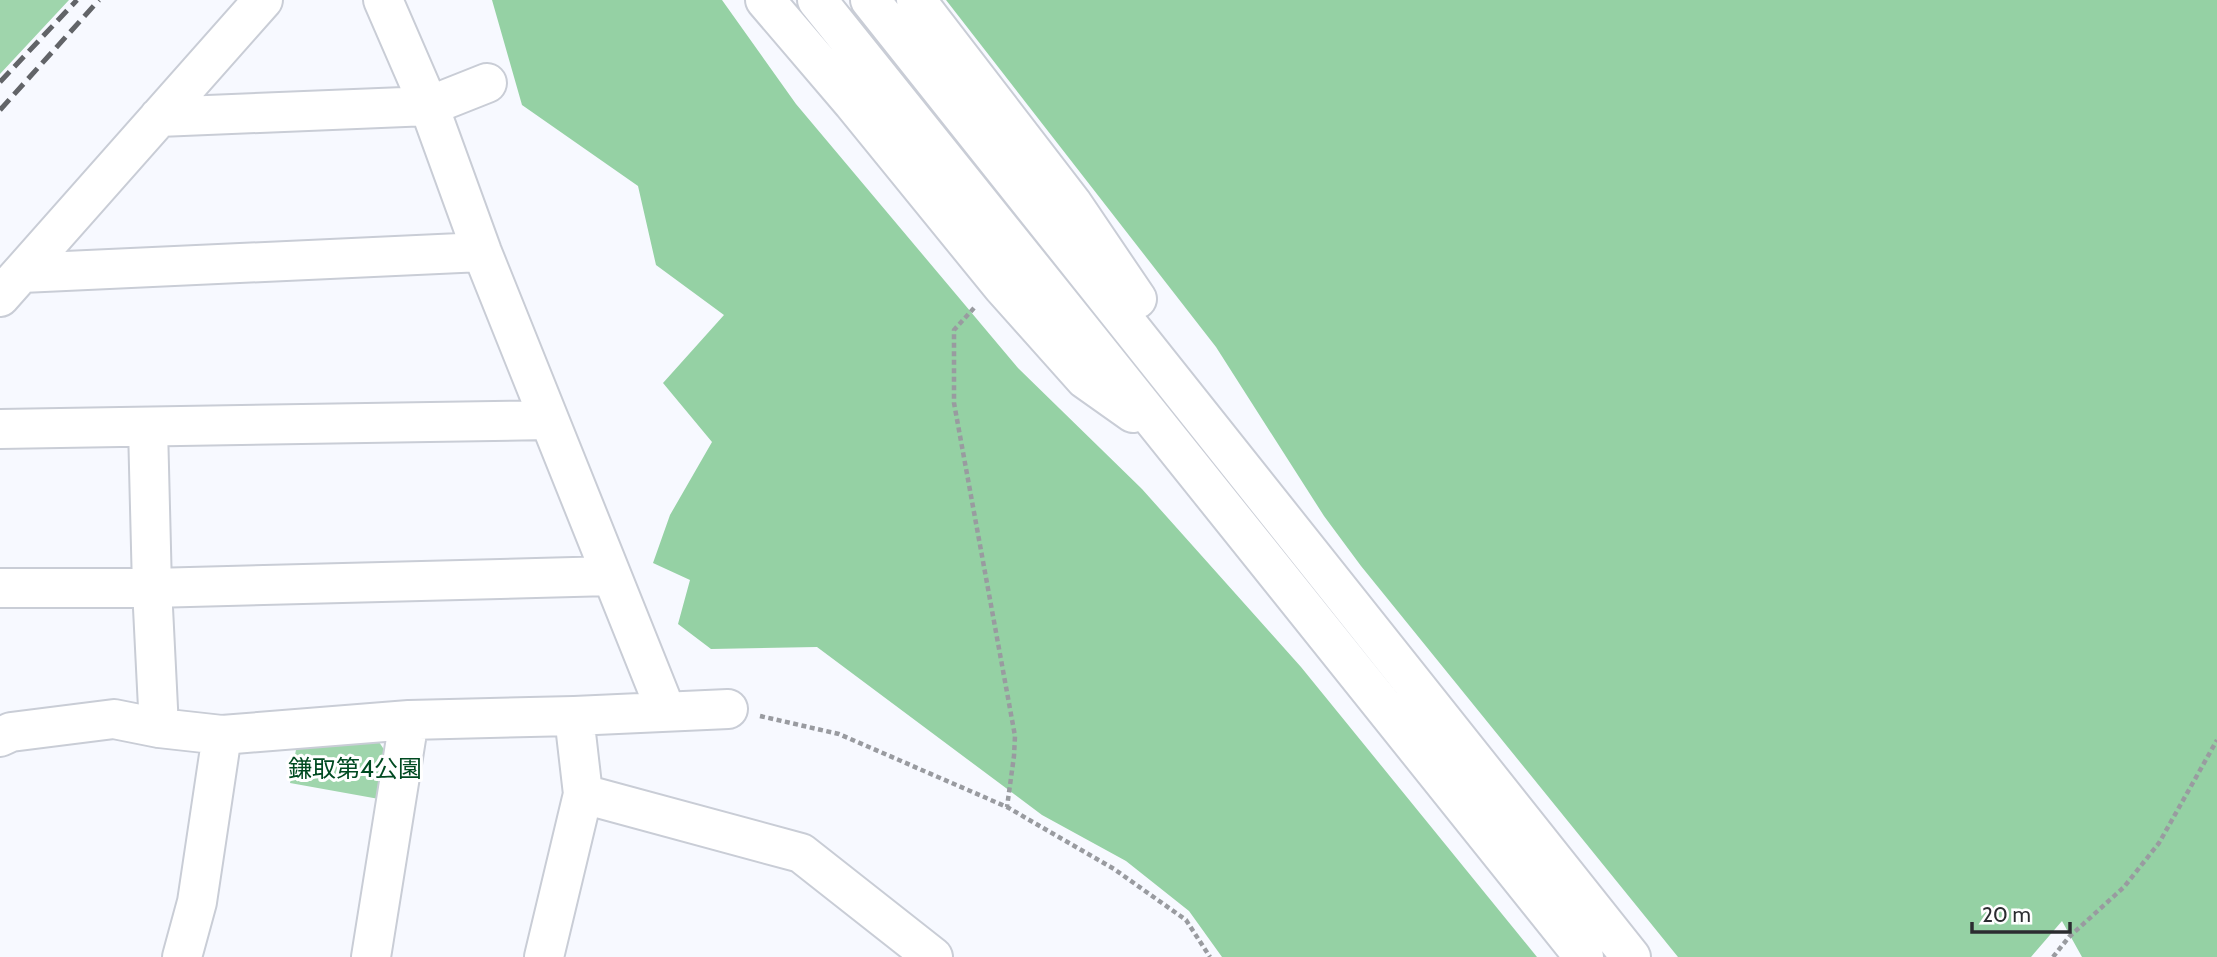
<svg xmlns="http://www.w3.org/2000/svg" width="2217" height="957" font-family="Cabin,'Noto Sans JP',sans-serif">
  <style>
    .green { fill: #9fd5ac }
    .forest { fill: #95d1a4 }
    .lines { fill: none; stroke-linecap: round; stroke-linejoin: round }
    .minor-casing { stroke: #c9cdd6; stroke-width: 42 }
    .path { stroke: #999ba0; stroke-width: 4.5; stroke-dasharray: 5 3.5; stroke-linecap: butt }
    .minor { stroke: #fff; stroke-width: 38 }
    .rail { stroke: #626468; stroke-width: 5; stroke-dasharray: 14 7; stroke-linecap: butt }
    .labels { text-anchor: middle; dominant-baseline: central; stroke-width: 6; stroke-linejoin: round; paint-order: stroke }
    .park-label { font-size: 24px; fill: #004a21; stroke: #fff }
  </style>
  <rect width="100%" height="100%" fill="#f7f9ff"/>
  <!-- green -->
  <path class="green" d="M0,0H69L0,74Z
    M377,739L387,754L379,799L290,783L297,744Z"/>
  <!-- forest -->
  <path class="forest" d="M492,0H722L796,104L1018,368L1142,489L1301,667L1537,957H1222L1189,911L1126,861L1042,815L817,647L711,649L678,624L690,580L653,563L670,515L712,442L663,383L724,315L656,265L638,186L522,105Z
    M946,0H2217V957H2082L2062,921L2031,957H1678L1361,566L1324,516L1216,347Z"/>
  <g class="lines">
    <!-- minor casing -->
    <g class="minor-casing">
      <path id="minor" d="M383,0L429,106L482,252L666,711
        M765,0L853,103L1002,286L1085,379L1133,413
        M817,0L1584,957
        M870,0L1631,957
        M916,0L1072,203L1137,299
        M159,117L429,106L487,83
        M22,273L482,252
        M0,297L263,0
        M148,427L152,588L159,728
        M0,429L549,420
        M0,588H152L611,576
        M0,737L11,732L114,719L159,728L222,735L409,720L574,716L728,709
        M583,794L801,853L933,957
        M182,957L197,902L222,735
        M371,957L409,720
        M544,957L583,794L574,716"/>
    </g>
    <!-- path -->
    <path class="path" d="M974,308L954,330V403L1015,736L1014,756L1007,807
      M760,716L839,734L1007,807L1114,869L1186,920L1210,957
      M2053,957L2069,937L2124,887L2159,843L2217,740"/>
    <!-- minor -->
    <use href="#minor" class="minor"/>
    <!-- rail -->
    <path class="rail" d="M0,82L77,0
      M0,110L99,0"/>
  </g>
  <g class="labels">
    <!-- park labels -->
    <g class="park-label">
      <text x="355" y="768">鎌取第4公園</text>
    </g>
  </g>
  <!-- scale -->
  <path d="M1972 922v10h98v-10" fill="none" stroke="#2b2c30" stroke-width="3.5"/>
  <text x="1982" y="922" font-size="21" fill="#2b2c30" stroke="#ffffff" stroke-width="5" paint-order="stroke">20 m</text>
</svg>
